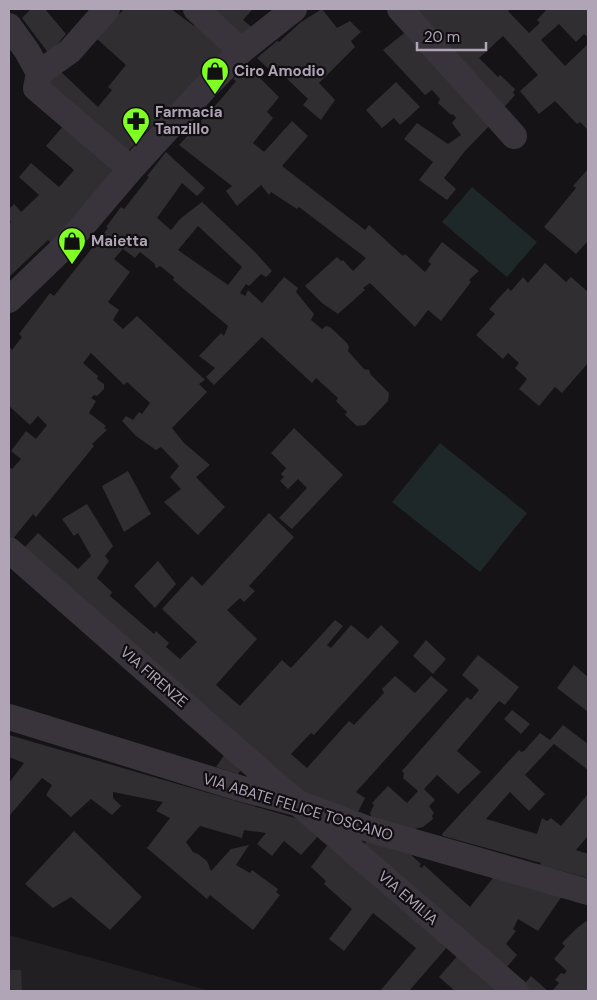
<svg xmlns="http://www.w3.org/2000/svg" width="597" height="1000" font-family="'DM Sans',sans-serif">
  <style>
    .built { fill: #221f23 }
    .green { fill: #1f2829 }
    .building { fill: #312e32; fill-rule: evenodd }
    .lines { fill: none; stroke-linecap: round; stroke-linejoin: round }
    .minor { stroke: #39343b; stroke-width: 26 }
    .labels { text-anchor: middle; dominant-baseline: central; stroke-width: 4.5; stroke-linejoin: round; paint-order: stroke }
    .poi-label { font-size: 15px; font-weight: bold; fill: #b0a4b7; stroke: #100e10; text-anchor: start }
    .street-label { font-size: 15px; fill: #b0a4b7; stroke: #100e10 }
  </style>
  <rect width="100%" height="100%" fill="#151315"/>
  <!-- built -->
  <path class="built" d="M9,935L210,991H9Z"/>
  <!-- green -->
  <path class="green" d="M472,187L537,242L507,277L442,222Z
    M440,443L527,513L480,572L392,502Z"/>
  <!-- building -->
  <path class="building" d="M31,9H45L66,34L49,54L22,18Z
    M124,9H171L194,26L200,21L229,47L124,155L42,86L58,69L98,107L112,90L108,87L126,65L96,38Z
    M202,9H253L243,20L253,28L238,41Z
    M322,9L337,28L350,21L361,32L351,41L355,47L319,83L335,100L321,120L303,105L308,99L277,69L273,73L257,58L277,41L279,42L301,22Z
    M409,9H510L508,11L529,33L540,23L537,20L547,9H588V37L584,34L576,42L559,24L541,40L565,66L588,44V130L580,122L577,124L555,101L539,114L520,91L538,75L503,36L479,58L498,77L500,75L515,89L513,93L515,95L499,113Z
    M408,30L492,123L465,151L444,178L456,189L447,200L419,180L433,162L404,139L417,123L448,144L461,135L452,123L456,118L453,114L451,115L438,103L440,99L432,90L425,95L383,50Z
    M248,66L279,97L267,112L273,118L253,143L264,152L292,121L308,136L282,166L365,230L369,225L403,256L405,254L425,272L431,264L428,261L442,242L479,271L469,280L471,282L441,321L428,310L415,327L370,283L363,288L365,290L338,314L322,303L305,286L337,257L341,261L343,260L353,271L366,258L299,207L297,209L271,192L269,195L261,185L237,206L226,191L232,186L179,145L222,98L236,81L233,79L240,71L243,72Z
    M396,82L420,107L400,125L394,118L382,128L366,110Z
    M65,124L115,170L52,243L48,240L9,277V224L11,222L9,219V209L14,204L21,212L39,195L19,177L31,163L59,187L74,170L46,146Z
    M166,152L205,188L197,196L182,183L157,218L171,230L180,219L202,202L255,252L272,271L266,277L261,274L249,286L246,284L240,293L245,296L248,290L262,303L284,277L298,288L296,292L314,314L311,320L322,329L326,326L330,327L347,343L349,347L348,351L364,369L369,370L371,375L389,393L388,401L365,425L357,426L345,415L347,412L336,401L338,398L316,378L312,383L262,337L214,385L206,377L215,368L199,356L221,333L224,336L228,326L173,280L174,277L160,266L157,268L155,267V264L140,252L135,258L123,249L114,259L130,272L108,302L119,310L113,320L123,329L137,316L205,380L199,384L207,392L172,428L184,443L210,465L196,477L225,507L198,535L164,502L181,489L170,477L179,466L161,447L156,450L136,436L122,421L126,416L133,420L139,412L142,414L150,403L127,382L124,385L91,353L83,363L98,376L97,379L104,384V389L97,396L94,395L91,398L96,401L89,413L106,426L104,428L107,430L92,444L94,446L36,517L33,514L12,540L9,537V467L12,469L21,459L11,451L26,431L36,439L47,425L38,416L30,425L9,406V346L12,350L22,337L19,334L50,293L54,296L108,228L106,227L121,207L124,209L149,177L147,176ZM198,226L242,267L228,285L178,250Z
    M588,169V241L576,254L544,227L576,188L573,186Z
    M545,263L566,282L571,277L588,292V363L562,393L555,387L539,406L519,389L527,379L515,368L519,363L508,353L503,359L476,335L495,314L489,309L508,288L511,291L523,277L528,283Z
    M294,428L343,475L292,529L279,518L307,488L298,479L288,489L280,481L284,477L281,474L286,468L271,453Z
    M128,471L151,514L124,532L102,486Z
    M87,504L113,546L105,556L109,561L97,578L112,592L110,596L154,634L156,631L169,643L166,647L180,659L197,642L162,609L192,576L202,586L269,513L294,537L249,586L255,591L244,602L240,598L227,610L257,639L216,685L240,706L282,660L291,668L335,620L343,626L327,645L331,648L351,625L368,639L381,625L399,642L314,735L311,733L291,754L307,768L349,721L354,725L384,693L382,689L395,676L415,693L431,676L448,690L356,792L365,798L357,814L300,793L22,550L38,533L78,569L91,556L78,533L74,536L62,519Z
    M158,561L176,584L155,608L134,586Z
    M426,640L446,659L433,674L413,656Z
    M478,655L519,687L505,705L499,701L457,751L481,772L458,794L437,775L424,789L435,800L429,806L434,813L432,816L433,819L423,827L414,829L372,818L370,813L374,805L372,803L388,786L407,803L418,791L403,778L404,773L402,771L467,697L471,700L479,690L462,675Z
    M574,665L588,677V712L557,688Z
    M512,710L530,724L521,734L504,719Z
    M563,725L588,744V770L554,744L525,775L545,794L529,811L510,792L486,819L537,834L542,818L547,821L551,818L561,826L588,794V836L576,850L588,854V878L540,865L541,863L443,836L442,834L519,750L521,752L524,751L540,733L550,740Z
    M9,735L305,821L320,834L301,855L284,841L272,856L257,844L266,833L244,830L242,838L200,826L186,842L193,852L198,854L207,861L211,871L231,849L249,845L236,865L250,873L252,870L278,889L276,892L280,895L253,930L210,895L207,899L147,848L170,818L156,811L163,802L113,792V798L121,806L112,815L91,799L71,817L46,795L52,785L42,778L9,816V783L24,763L9,757Z
    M225,754L242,768L238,774L216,767Z
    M74,831L142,897L110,930L71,897L53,908L25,884Z
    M369,839L409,853L421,864L419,866L422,868L424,865L470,907L493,878L562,896L538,931L518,919L513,929L516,931L506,944L517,955L501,974L361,848Z
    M329,843L449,945L409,991H380L416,948L373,913L344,951L329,939L352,909L324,884L326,881L311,867Z
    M586,921L588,923V989L587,991H552L559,983L555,980L561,973L564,974L567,971L554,959L565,946L562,943L576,929Z
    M460,953L499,991H455L439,977Z
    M9,970H21L22,991H9Z
    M531,976L548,991H525L521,988Z"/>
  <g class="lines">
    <!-- minor -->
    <path class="minor" d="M196,9L241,51
      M400,9L514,136
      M9,26L27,51L39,73L36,88L131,169
      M39,73L70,51L107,9
      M9,300L67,244L131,169L203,90L241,51L294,9
      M9,550L264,774L516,991
      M9,717L239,788L300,804L365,828L588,892"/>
  </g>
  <!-- icons -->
  <defs>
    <g id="shop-pin" transform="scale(1.4375)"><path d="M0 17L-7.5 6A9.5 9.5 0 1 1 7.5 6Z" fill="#7fff22" stroke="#100e10"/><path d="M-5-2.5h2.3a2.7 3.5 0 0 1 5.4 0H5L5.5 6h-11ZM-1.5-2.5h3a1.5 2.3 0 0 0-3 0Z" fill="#111"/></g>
    <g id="pharmacy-pin" transform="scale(1.4375)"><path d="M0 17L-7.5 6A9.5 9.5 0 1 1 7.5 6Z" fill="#7fff22" stroke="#100e10"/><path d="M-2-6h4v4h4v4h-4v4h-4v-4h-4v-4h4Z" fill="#111"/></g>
  </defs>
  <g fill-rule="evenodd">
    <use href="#shop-pin" x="215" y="71"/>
    <use href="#pharmacy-pin" x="136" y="121"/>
    <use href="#shop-pin" x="72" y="241"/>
  </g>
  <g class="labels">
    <!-- poi labels -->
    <g class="poi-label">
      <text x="234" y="71">Ciro Amodio</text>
      <text x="155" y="112">Farmacia<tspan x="155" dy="17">Tanzillo</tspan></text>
      <text x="91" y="241">Maietta</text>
    </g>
    <!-- street labels -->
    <g class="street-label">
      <text transform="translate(154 677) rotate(41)">VIA FIRENZE</text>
      <text transform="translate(298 807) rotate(17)">VIA ABATE FELICE TOSCANO</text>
      <text transform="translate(408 898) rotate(41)">VIA EMILIA</text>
    </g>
  </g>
  <!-- border -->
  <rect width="597" height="1000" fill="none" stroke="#b0a4b7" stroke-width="20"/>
  <!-- scale -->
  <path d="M417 42v8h69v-8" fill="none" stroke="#b0a4b7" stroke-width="2.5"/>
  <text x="424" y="42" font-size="15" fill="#b0a4b7" stroke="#100e10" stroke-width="4" paint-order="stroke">20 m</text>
</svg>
